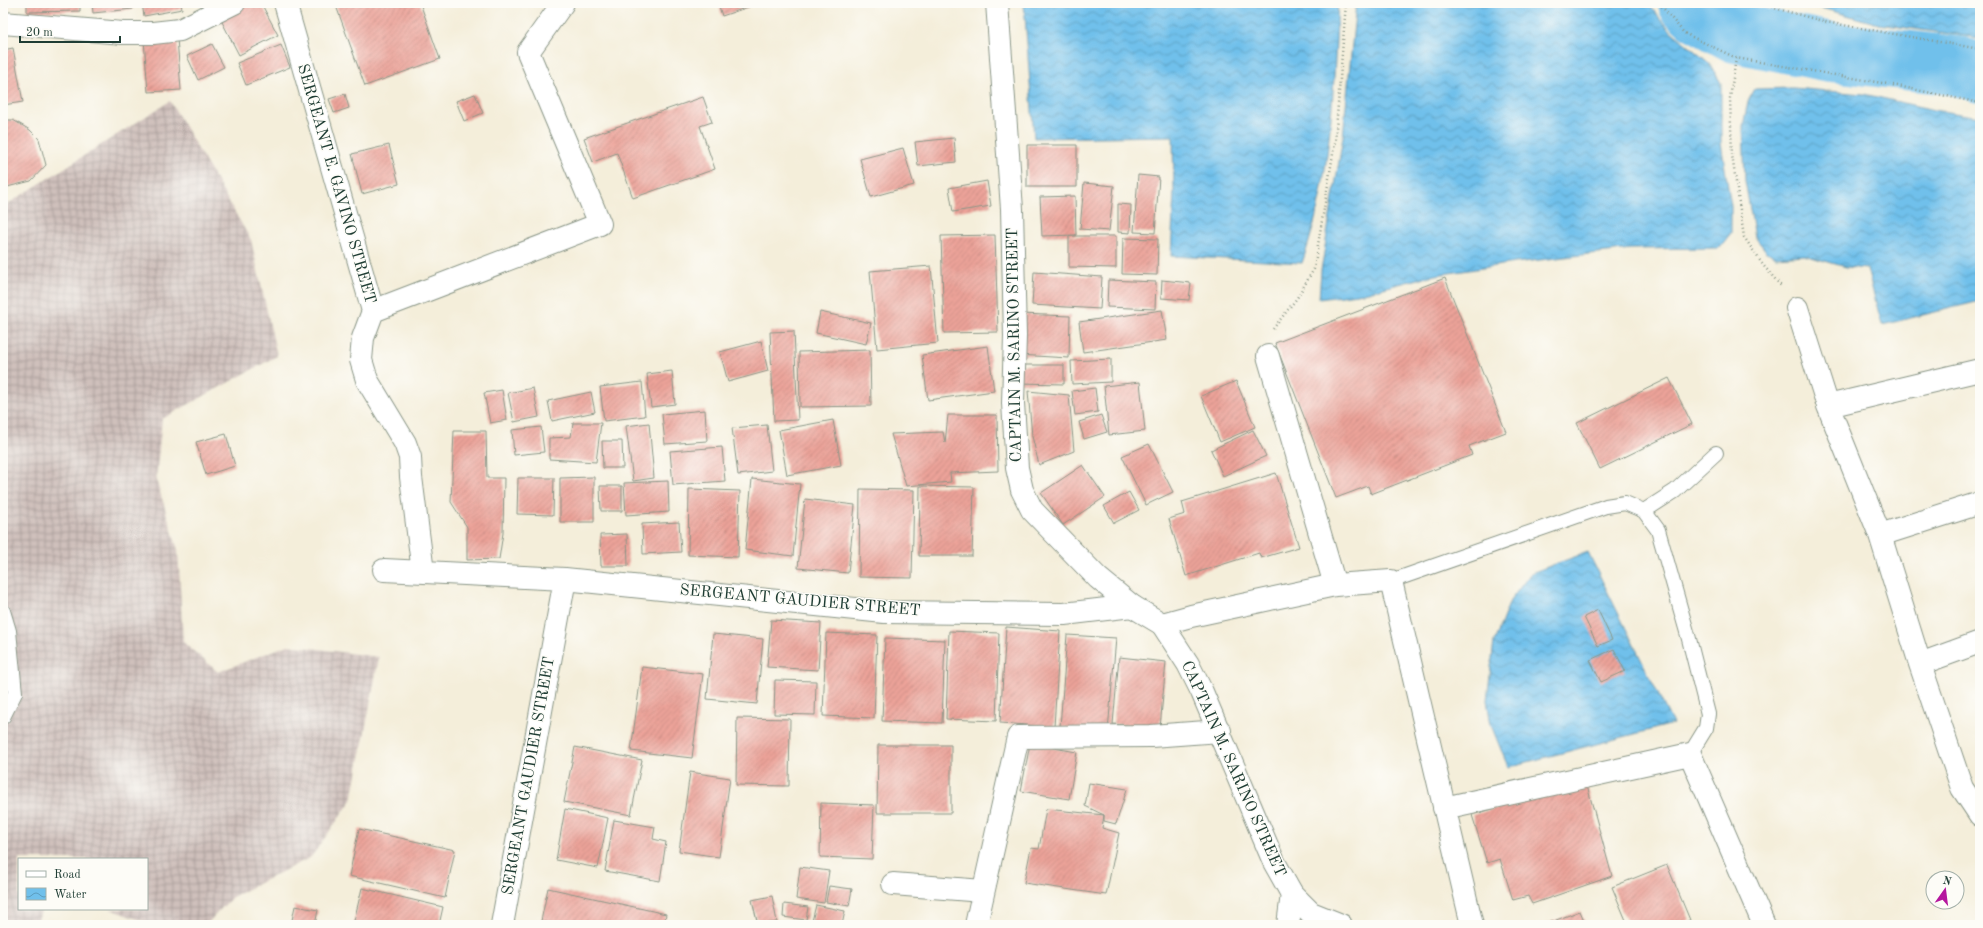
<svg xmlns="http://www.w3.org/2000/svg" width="1983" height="928" font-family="'Old Standard TT',serif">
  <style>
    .industrial { fill: url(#industrial-grid) }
    .water { fill: url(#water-waves); stroke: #487e90 }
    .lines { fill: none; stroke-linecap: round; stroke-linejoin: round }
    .river { stroke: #70c0eb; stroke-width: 60 }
    .building { fill: url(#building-hatch) }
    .lane-casing { stroke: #8a9687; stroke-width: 16 }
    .street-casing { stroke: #8a9687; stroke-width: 24 }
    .secondary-casing { stroke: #8a9687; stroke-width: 24 }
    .path { stroke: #8a9687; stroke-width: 2.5; stroke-dasharray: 1 3; stroke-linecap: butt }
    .lane { stroke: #fff; stroke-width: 14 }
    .street { stroke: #fff; stroke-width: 22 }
    .secondary { stroke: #fff; stroke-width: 22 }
    .labels { text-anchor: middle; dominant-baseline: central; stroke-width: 3; stroke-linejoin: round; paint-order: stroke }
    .street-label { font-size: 16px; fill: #1f3d34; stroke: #fdfcf7 }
  </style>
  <defs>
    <pattern id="industrial-grid" width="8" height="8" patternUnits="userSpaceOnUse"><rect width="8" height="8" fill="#cfc0bb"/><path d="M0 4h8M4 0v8" fill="none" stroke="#a79d99"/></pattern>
    <pattern id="water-waves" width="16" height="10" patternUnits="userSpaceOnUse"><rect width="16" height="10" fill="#70c0eb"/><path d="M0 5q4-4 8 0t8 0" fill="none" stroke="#5b9dbf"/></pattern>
    <pattern id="building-hatch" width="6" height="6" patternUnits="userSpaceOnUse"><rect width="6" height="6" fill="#eca399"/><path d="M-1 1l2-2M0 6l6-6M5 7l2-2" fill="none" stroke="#bf867e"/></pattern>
  </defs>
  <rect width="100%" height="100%" fill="#fdfcf7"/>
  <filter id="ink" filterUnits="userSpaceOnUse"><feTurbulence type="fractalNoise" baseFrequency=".025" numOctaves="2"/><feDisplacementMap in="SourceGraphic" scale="8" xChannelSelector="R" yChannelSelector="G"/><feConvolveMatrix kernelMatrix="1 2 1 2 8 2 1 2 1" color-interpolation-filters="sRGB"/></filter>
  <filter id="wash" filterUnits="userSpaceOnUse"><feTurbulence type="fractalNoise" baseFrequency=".012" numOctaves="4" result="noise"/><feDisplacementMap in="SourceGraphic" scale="16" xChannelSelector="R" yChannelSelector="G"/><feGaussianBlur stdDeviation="0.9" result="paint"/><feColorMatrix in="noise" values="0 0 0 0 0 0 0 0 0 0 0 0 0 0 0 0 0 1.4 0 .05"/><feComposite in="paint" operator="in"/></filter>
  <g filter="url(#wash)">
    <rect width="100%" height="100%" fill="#f4eeda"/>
    <!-- industrial -->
    <path class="industrial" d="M170,101L251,240L277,356L162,419L156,479L178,550L183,642L218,672L288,645L379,657L352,800L311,857L232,897L206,925H153L110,909H147V859H19V909H42L36,925H3V207Z"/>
    <!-- water -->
    <path class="water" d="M1024,3H1338C1333,90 1332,180 1302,263L1171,256L1174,191L1173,136L1034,138Z
      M1356,3H1647L1671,31L1709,63L1721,83V143L1731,206V233L1719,248L1631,249L1515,263L1429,276L1364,293L1319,299L1321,271L1343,137Z
      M1672,3H1712L1719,9L1756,23L1823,37L1892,45L1887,70C1834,64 1759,55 1712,32C1698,25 1685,12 1672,3Z
      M1803,3H1980V38L1879,24Z
      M1793,88L1864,94L1934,110L1980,117V301L1882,325L1867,269L1846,267L1804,255L1775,257L1766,251L1755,237L1745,181L1743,126L1748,101L1755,89Z
      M1588,552L1673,724L1508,767L1491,725L1487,700L1494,642L1510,601L1531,573Z"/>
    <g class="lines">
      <!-- river -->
      <path class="river" d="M1688,3L1698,12L1736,33L1831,52L1958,66L1980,73"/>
    </g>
    <g id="blocks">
      <!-- building -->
      <path class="building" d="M27,3H80V11L27,12Z
        M92,3H133V9L93,13Z
        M142,3H181L182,9L144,16Z
        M244,3H261L278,35L239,55L219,16Z
        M335,3H420L440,59L365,86Z
        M718,3H760L722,16Z
        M177,38L181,90L148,92L144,40Z
        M212,44L224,67L198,80L187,56Z
        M281,45L290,67L246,85L237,63Z
        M13,48L23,102L3,105V50Z
        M345,94L349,108L334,113L329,99Z
        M475,94L483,113L464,121L456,101Z
        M703,97L712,122L700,126L715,169L633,198L617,153L593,162L584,138Z
        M3,120H13L30,130L39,139L46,165L31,181L3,188Z
        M954,138L956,162L918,166L915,142Z
        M389,145L399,184L362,194L352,154Z
        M1027,145H1077V187H1027Z
        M903,148L914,185L871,197L860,159Z
        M1138,175L1159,177L1155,233L1134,232Z
        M987,181L991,206L953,212L949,188Z
        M1084,183L1114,186L1109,231L1080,229Z
        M1075,196L1076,235L1042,236L1040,197Z
        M1118,204L1131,205L1130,233L1118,232Z
        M995,235L998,332L944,333L941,236Z
        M1069,236H1116V268L1069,267Z
        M1123,238L1158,239L1157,275L1122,274Z
        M931,266L938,343L877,349L870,271Z
        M1034,272L1102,277L1100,309L1032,305Z
        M1445,278L1506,432L1469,446L1472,455L1371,494L1368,486L1336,498L1275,343Z
        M1108,280L1156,282L1155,309L1107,307Z
        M1162,280L1191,283L1189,300L1161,298Z
        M1162,310L1167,340L1083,352L1079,322Z
        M820,312L871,323L866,344L816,333Z
        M1020,314L1070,316L1069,358L1018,355Z
        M794,331L798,420L774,421L770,332Z
        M761,341L768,371L728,382L720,352Z
        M988,346L994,391L928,400L922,355Z
        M870,350L871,406L800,407L799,352Z
        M1111,359V382L1072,384L1071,361Z
        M1018,365H1064V384L1018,383Z
        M672,371L675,404L651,407L647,374Z
        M1669,378L1692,424L1600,469L1577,423Z
        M1236,381L1255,427L1220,442L1201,396Z
        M642,382L645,416L604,421L600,387Z
        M1140,382L1145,431L1109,435L1104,386Z
        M533,388L539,417L514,422L508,393Z
        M1095,388L1098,412L1075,415L1072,391Z
        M502,390L507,420L490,423L484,393Z
        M1028,391L1069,395L1074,451L1039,465L1032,436Z
        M591,392L595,412L552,421L548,401Z
        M705,410L707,441L665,444L662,414Z
        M948,415H997L998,471L950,473L951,482L906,486L891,434L943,432L945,443Z
        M1101,415L1107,432L1084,439L1079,422Z
        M833,420L841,465L787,475L779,430Z
        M573,423H601L596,462L549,459V438L571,437Z
        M649,423L654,478L633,481L626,426Z
        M767,425L772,471L738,475L732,428Z
        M541,427L544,452L514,455L512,430Z
        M1253,430L1266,456L1223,476L1211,450Z
        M454,431H486L487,478H504L503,533L499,559L467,560V527L451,502Z
        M226,434L235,466L206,475L196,442Z
        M602,441H622L623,468H603Z
        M1149,444L1173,492L1146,505L1122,456Z
        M722,447L725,481L673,485L670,451Z
        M1083,465L1105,497L1063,525L1041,493Z
        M1276,473L1299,547L1261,558L1259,553L1186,576L1169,519L1185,514L1182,502Z
        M594,477V522H560V478Z
        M518,478H554L553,515L517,514Z
        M752,479L800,484L793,556L745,550Z
        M668,481L669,512L626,515L624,483Z
        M600,486H622V511H601Z
        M920,486L974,487L972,556H919Z
        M689,489L740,491L738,557L688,555Z
        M860,489L914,490L912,578L859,577Z
        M1129,492L1139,510L1114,523L1104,506Z
        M805,499L855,505L848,573L798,568Z
        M679,522L681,552L643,554L642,524Z
        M627,534L628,566H601L600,535Z
        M1598,610L1612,640L1598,646L1584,617Z
        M771,620L821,623L818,670L767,667Z
        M1006,627L1060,631L1054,727L1000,723Z
        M949,631L999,633L996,721L946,719Z
        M826,633L877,635L874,718L823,716Z
        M713,634L763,639L757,704L707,699Z
        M1067,635L1116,638L1108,731L1060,727Z
        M885,638L945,640L942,723L882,721Z
        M1614,649L1625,671L1601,682L1590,660Z
        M1119,657L1166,662L1160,728L1113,724Z
        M642,667L703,674L692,758L631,751Z
        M775,680L816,681L815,715L774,714Z
        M737,718L790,719L789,786L736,785Z
        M1030,744L1077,752L1069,799L1021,791Z
        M878,745H951V813H877Z
        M575,747L642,760L631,815L564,802Z
        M690,772L730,778L719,857L679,851Z
        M1586,782L1612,876L1532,904L1528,896L1513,900L1500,859L1487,863L1472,815Z
        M1089,783L1127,789L1116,824L1104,821V815L1102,828L1119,833L1106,895L1024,883L1031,848L1039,849L1046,809L1104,815L1085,806Z
        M821,803L874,805L872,859L820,857Z
        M565,809L608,818L598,868L556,860Z
        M614,820L655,827L653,839L666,842L660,881L605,871Z
        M359,829L455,850L445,898L349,876Z
        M1667,865L1690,920L1678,925H1628L1612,887Z
        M800,867L829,871L824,903L796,899Z
        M829,886L852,889L849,906L826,902Z
        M362,888L443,907L439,925H353Z
        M548,888L666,914L664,925H560L541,921Z
        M772,896L777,922L758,925L752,900Z
        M784,904L808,907L806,920L783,917Z
        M816,905L845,911L842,925H811Z
        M295,906L318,910L315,925H291Z
        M1580,911L1586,925H1543Z"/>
    </g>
  </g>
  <g filter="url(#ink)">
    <use href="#blocks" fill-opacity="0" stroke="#8a9687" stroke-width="1"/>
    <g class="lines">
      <!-- lane casing -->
      <g class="lane-casing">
        <path id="lane" d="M1644,511L1675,491L1716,453
          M1391,581L1606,506L1625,503L1644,511L1658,530L1689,639L1708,714L1706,728L1690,754
          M3,611L9,631L15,693L3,717"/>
      </g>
      <!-- street casing -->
      <g class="street-casing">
        <path id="street" d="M285,3L373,311L600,224L528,52L563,3
          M3,23L123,33H153L180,30L234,3
          M1797,308L1828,406L1880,535L1920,664L1962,788L1980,815
          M373,311L363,338L361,360L367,380L405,443L410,457L411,477L423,572
          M1268,356L1335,585
          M1828,406L1980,370
          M1880,535L1980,503
          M384,570L565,579L884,612L1064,614L1132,606
          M1162,624L1191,616L1335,585L1391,581L1472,925
          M1920,664L1980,642
          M1444,808L1690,754L1764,925
          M893,884L983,891
          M502,925L565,579
          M976,925L1018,737L1151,736L1220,731
          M1288,925L1292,894"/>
      </g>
      <!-- secondary casing -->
      <g class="secondary-casing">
        <path id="secondary" d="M997,3L1012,209L1015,336L1013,403L1017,468L1022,490L1032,510L1098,578L1132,606L1162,624L1188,664L1202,692L1274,862L1292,894L1311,913L1341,925"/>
      </g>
      <!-- path -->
      <path class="path" d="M1659,3L1684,33L1736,58L1888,84L1980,103
        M1756,3L1826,22L1980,49
        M1736,58L1730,98L1732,155L1744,237L1763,265L1781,286
        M1273,329L1297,298L1314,269L1335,142L1346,3"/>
      <!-- lane -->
      <use href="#lane" class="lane"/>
      <!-- street -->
      <use href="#street" class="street"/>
      <!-- secondary -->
      <use href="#secondary" class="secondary"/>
    </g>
  </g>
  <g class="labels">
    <!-- street labels -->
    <g class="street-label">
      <text transform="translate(336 184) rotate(74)">SERGEANT E. GAVINO STREET</text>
      <text transform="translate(1015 345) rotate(-91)">CAPTAIN M. SARINO STREET</text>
      <text transform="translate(800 601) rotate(5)">SERGEANT GAUDIER STREET</text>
      <text transform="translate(1233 769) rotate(66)">CAPTAIN M. SARINO STREET</text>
      <text transform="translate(529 776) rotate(-80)">SERGEANT GAUDIER STREET</text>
    </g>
  </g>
  <!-- margin -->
  <rect width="1983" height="928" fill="none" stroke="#fdfcf7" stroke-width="16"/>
  <!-- legend -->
  <rect x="18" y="858" width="130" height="52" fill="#fdfcf7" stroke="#a4b0a9"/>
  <rect x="26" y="871" width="20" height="6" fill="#ffffff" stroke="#a4b0a9"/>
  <text x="54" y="878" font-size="12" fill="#1f3d34">Road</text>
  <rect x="26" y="888" width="20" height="12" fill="url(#water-waves)" stroke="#a4b0a9"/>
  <text x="54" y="898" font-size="12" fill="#1f3d34">Water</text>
  <!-- north arrow -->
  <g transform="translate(1945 890) rotate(14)"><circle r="19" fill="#fdfcf7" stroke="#a4b0a9"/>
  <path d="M0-3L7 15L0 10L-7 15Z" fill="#b5179e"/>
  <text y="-6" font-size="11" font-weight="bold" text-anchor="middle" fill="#1f3d34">N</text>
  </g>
  <!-- scale -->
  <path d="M20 36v6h100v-6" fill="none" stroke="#1f3d34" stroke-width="2"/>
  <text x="26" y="36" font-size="12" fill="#1f3d34" stroke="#fdfcf7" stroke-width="3" paint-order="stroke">20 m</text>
</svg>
